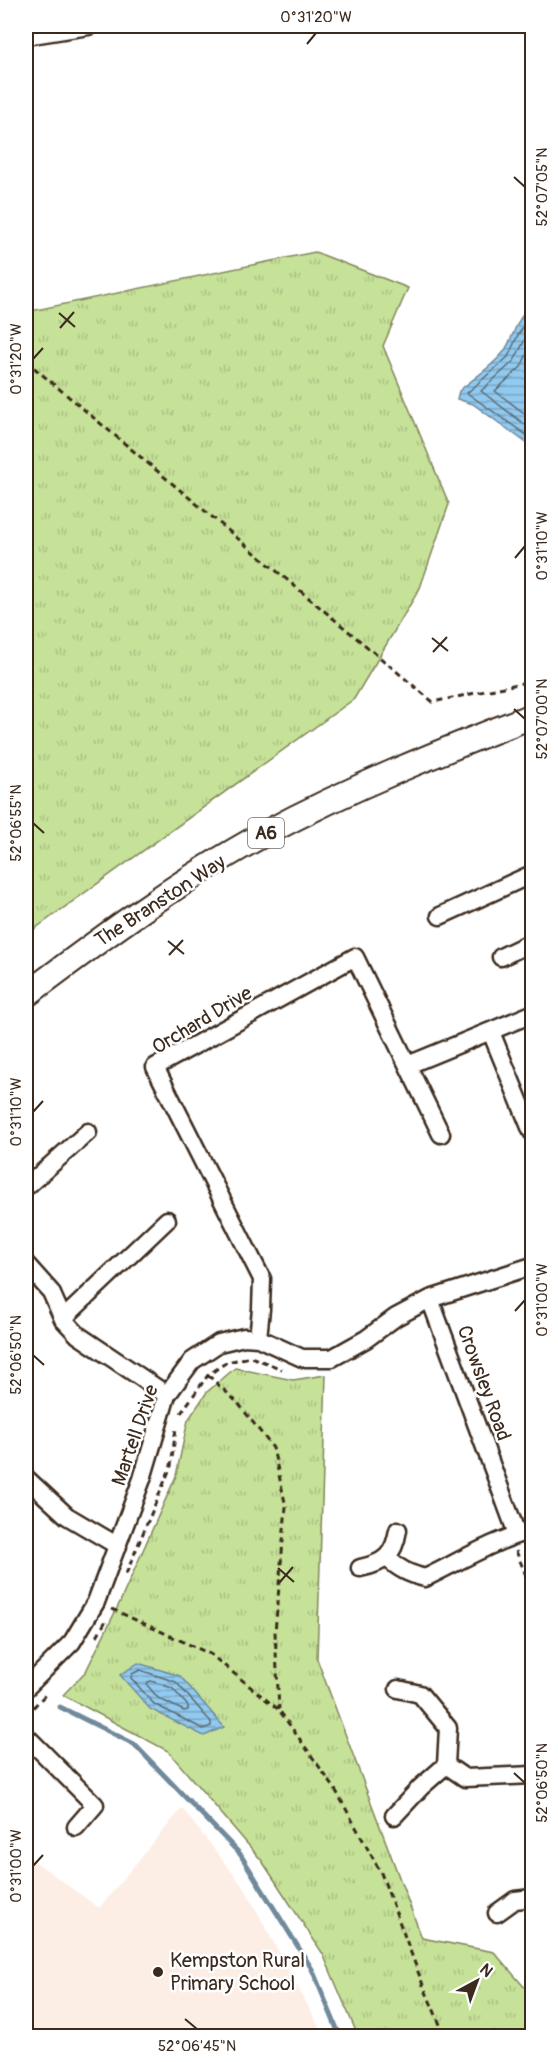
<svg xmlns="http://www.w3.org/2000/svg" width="558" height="2062" font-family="Pangolin,sans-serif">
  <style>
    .built { fill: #fdeee5 }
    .grass { fill: url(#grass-tufts); stroke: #80865b; stroke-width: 1.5 }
    .water { fill: url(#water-rules); stroke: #6f8a9c; stroke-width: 1.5 }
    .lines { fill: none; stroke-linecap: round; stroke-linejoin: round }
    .shore { stroke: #5d6a72; stroke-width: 1.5 }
    .stream { stroke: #6f8a9c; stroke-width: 5 }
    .minor-casing { stroke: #3b2a1e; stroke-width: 21 }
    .highway-casing { stroke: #3b2a1e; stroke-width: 28 }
    .path { stroke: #3b2a1e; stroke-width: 3; stroke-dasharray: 6 4.5; stroke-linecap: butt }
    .minor { stroke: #fff; stroke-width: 16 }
    .highway { stroke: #fff; stroke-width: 24 }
    .ticks { fill: none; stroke: #3b2a1e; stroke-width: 2 }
    .poi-dot { fill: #3b2a1e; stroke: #fff; stroke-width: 2 }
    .labels { text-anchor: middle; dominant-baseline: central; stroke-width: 5; stroke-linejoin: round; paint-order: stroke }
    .shield { fill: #fff; stroke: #766a62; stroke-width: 1.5 }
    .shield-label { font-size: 18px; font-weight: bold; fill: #3b2a1e }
    .street-label { font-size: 20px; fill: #3b2a1e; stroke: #fff }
    .poi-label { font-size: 20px; fill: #3b2a1e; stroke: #fff; text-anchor: start }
    .neatline { fill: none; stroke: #3b2a1e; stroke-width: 2 }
    .ticks-label { font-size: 15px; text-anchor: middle; fill: #3b2a1e }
  </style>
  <defs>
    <pattern id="grass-tufts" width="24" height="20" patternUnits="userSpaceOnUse" patternTransform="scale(1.5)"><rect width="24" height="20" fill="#c6e198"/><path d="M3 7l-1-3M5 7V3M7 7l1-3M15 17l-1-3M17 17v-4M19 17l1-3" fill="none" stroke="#abc183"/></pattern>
    <pattern id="water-rules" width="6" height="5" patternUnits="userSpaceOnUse" patternTransform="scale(1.5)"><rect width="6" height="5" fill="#91caf0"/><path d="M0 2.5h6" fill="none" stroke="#78a4c2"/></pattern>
  </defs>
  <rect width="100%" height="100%" fill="#fff"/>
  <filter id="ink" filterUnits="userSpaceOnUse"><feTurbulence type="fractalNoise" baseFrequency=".0167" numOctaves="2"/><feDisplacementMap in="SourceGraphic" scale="12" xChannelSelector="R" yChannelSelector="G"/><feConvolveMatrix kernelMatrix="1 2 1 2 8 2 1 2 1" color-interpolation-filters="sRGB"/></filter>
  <g filter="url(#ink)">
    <!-- built -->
    <path class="built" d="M182,1808L245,1889L324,2036H26V1855L99,1908Z"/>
    <!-- grass -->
    <path class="grass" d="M315,252L408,288L383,346L449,504L420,588L354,699L26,935V312Z
      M235,1368L293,1380L326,1375L317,1659L422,1938L494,1952L532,1996V2036H358L323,1954L262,1861L168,1751L63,1695L86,1671L120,1602L176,1476L188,1420L207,1392Z"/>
    <!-- water -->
    <path class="water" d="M532,307V447L473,404L457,399L459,391C473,379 490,368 502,354C514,340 515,316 532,307Z
      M138,1663L180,1676L224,1727L204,1736L150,1709L120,1675Z"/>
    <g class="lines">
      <!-- shore -->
      <path class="shore" d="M532,313L518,335L508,357L467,393L532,439
        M532,326L514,361L481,391L532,430
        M532,343L521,367L495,391L532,419
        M140,1670L176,1682L211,1722V1726L203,1729L154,1704L131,1678L132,1674Z
        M151,1681L172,1688L188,1706V1710L184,1711L158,1698L147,1685L148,1682Z"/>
      <!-- stream -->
      <path class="stream" d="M60,1707L134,1744L240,1854L312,1969L340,2036"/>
      <!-- minor casing -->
      <g class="minor-casing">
        <path id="minor" d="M26,36L89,26
          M440,916L532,874
          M501,957L532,942
          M491,1032L532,1132
          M408,1065L532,1014
          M26,1187L88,1132
          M26,1264L51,1292L63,1319L78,1335L167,1395
          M430,1299L517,1534
          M63,1319L167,1220
          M258,1338L261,1309L262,1279L155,1067L355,957L441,1134
          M26,1478L67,1516L118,1546
          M387,1558C399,1569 409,1574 425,1578C460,1561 495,1540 532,1530
          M360,1568C385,1563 394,1555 398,1530
          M26,1688L72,1642L96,1602L142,1479L167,1395L192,1361L219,1343L244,1337L258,1338L302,1358H332L366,1339L396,1317L430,1299L532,1266
          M26,1736L95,1805L76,1827
          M446,1765L465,1778L532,1775
          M394,1816L421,1787L446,1765L448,1728L420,1694L398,1689
          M497,1913L515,1900L532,1898"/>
      </g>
      <!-- highway casing -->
      <g class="highway-casing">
        <path id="highway" d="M26,995C103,937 181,879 266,833C352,787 442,751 532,716"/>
      </g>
      <!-- path -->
      <path class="path" d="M26,361L433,702L532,681
        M208,1375L238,1403L273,1448L286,1507L275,1632L279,1709
        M181,1413L208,1375L227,1362L251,1357L282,1369
        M516,1551L532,1590
        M126,1574L171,1466L176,1428
        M112,1609L210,1654L279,1710L335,1789L381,1873L423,1985L445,2036
        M97,1636L107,1619
        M26,1715L47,1693"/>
      <!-- minor -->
      <use href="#minor" class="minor"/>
      <!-- highway -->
      <use href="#highway" class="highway"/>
    </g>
  </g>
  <!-- ticks -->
  <path class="ticks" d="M307,44L316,33M514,177L525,187M59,313L75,327M60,328L74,312M33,359L43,348M515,558L525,546M432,638L448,651M433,652L447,637M514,709L525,719M33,823L44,833M168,941L184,954M169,955L183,940M33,1112L43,1101M515,1311L525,1300M33,1355L44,1365M278,1568L294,1582M279,1583L293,1567M514,1773L525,1783M33,1866L43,1855M185,2019L197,2029"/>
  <!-- markers -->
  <circle class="poi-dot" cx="158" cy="1972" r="6"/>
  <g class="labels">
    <!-- shield labels -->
    <rect class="shield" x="248" y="818" width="36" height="30" rx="4.5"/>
    <g class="shield-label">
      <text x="266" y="833">A6</text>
    </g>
    <!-- street labels -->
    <g class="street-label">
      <text transform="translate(160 901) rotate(-33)">The Branston Way</text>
      <text transform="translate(202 1020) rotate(-31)">Orchard Drive</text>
      <text transform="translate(484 1383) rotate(70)">Crowsley Road</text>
      <text transform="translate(135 1435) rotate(-71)">Martell Drive</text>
    </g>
    <!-- poi labels -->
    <g class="poi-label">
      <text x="170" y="1960">Kempston Rural<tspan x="170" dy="23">Primary School</tspan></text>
    </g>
  </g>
  <!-- margin -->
  <rect width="558" height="2062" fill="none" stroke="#fff" stroke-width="66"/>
  <!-- north arrow -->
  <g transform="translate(477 1981) rotate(41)" stroke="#ffffff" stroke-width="4.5" paint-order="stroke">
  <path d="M0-4.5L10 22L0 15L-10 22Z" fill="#3b2a1e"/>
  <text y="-9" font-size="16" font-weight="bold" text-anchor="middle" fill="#3b2a1e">N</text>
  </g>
  <rect x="33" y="33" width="492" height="1996" class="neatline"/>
  <g class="ticks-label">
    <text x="316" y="22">0°31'20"W</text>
    <text transform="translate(542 187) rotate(-90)" y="5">52°07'05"N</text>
    <text transform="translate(16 359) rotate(-90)" y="5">0°31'20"W</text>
    <text transform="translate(542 546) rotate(-90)" y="5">0°31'10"W</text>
    <text transform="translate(542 719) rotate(-90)" y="5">52°07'00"N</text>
    <text transform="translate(16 823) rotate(-90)" y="5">52°06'55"N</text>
    <text transform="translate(16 1112) rotate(-90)" y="5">0°31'10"W</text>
    <text transform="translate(542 1300) rotate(-90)" y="5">0°31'00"W</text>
    <text transform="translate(16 1355) rotate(-90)" y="5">52°06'50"N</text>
    <text transform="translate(542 1783) rotate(-90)" y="5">52°06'50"N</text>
    <text transform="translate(16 1866) rotate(-90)" y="5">0°31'00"W</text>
    <text x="197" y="2051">52°06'45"N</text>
  </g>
</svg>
